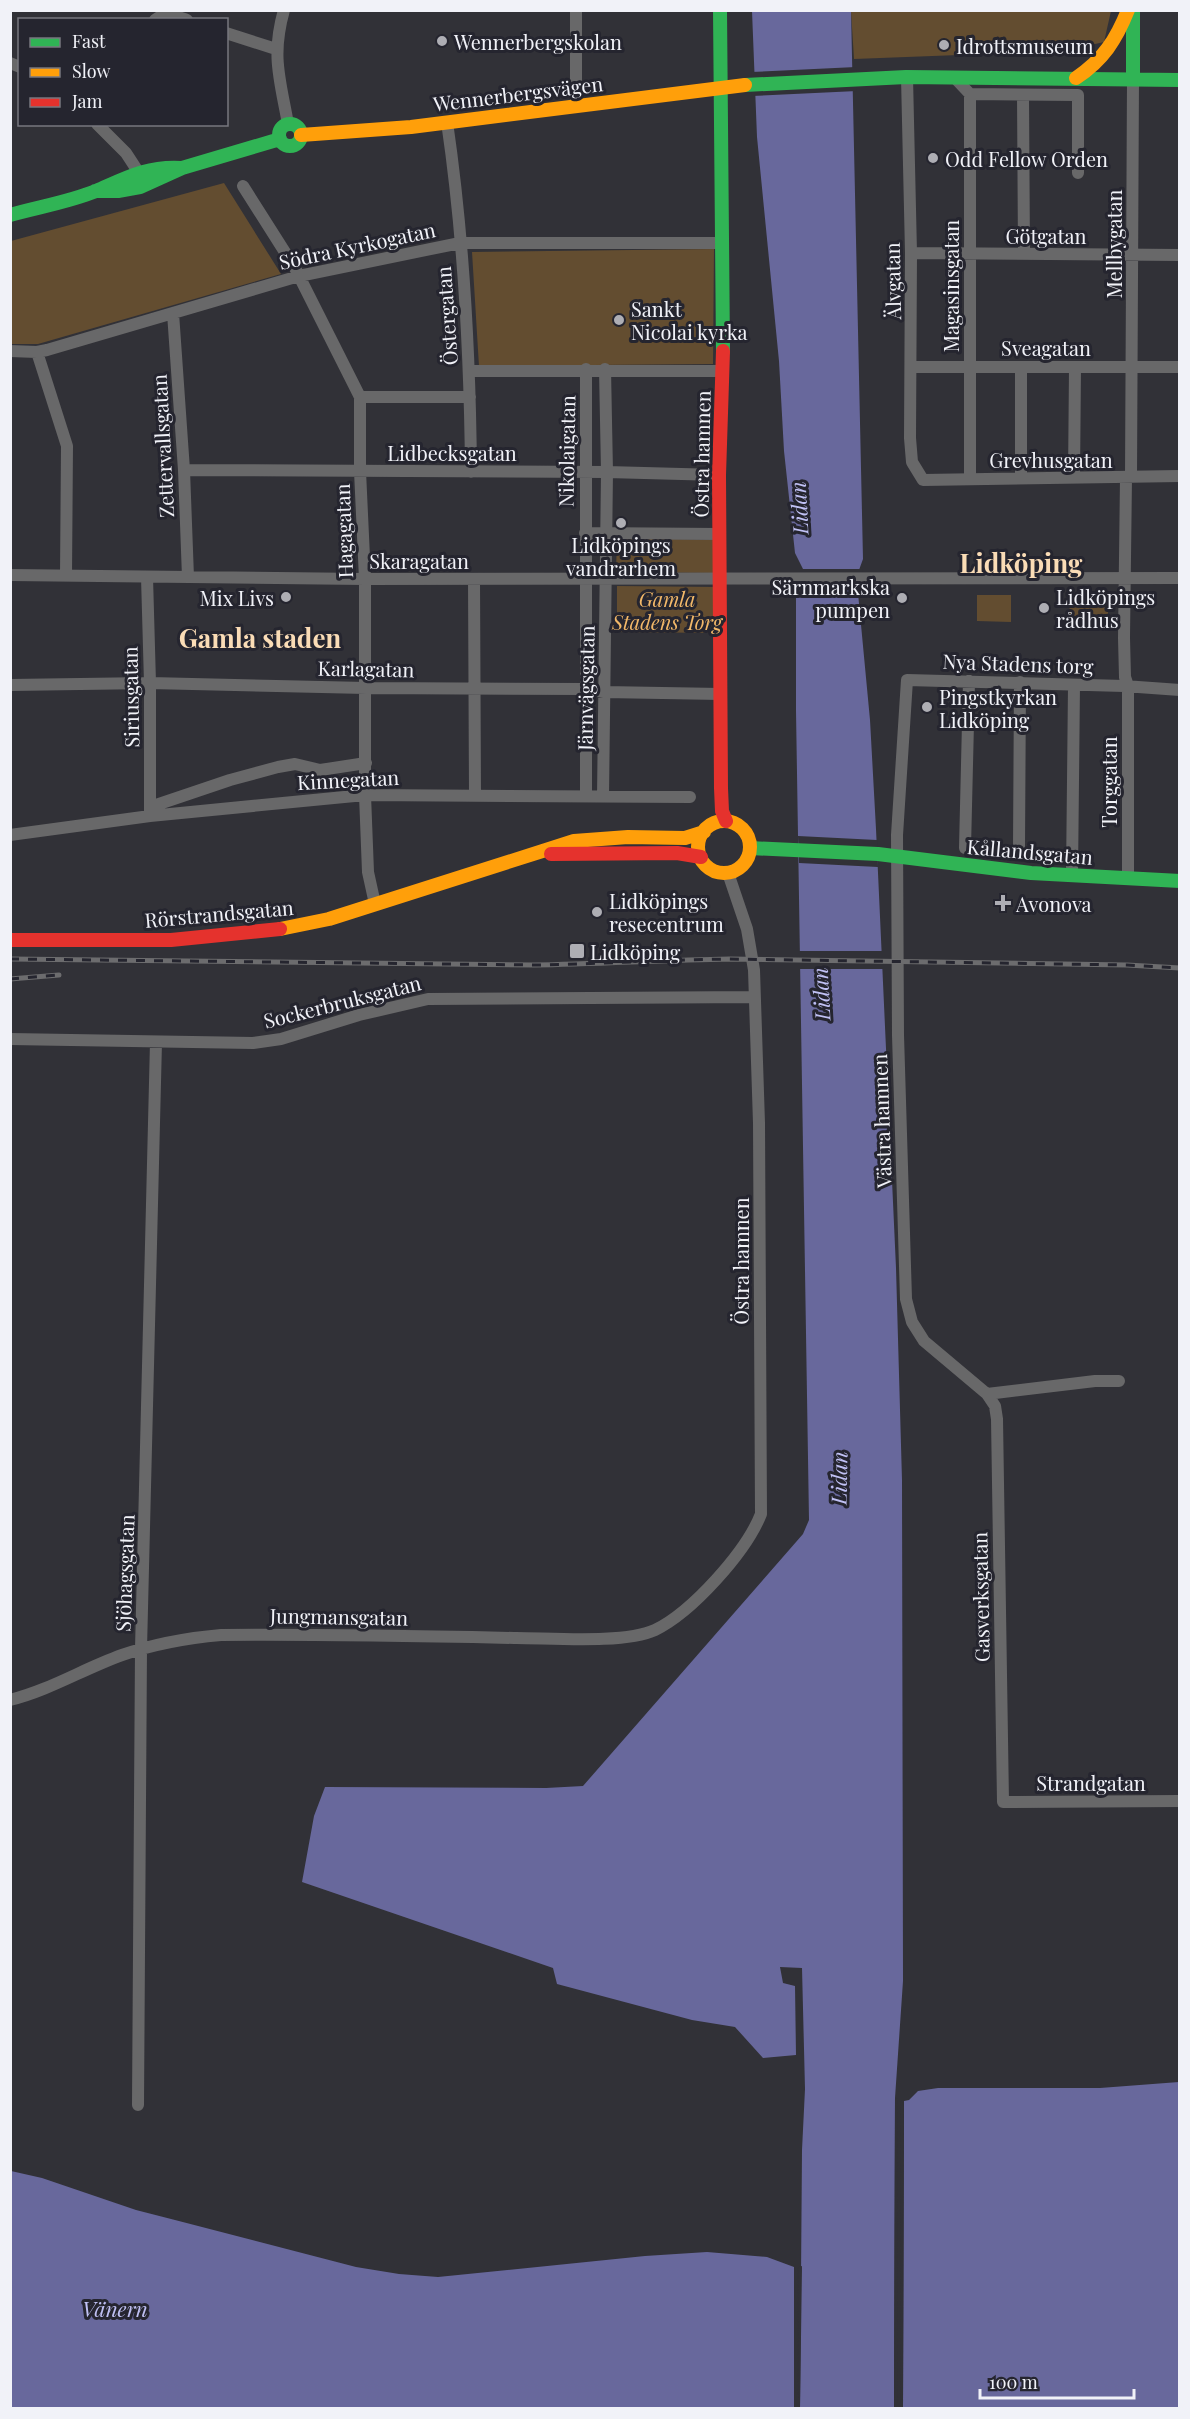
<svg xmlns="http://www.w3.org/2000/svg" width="1190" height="2419" font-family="'Playfair Display',serif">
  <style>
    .green { fill: #634d30 }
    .water { fill: #68689c }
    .pier { fill: #313137 }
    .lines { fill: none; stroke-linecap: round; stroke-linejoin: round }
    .street { stroke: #686869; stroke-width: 12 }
    .fast { stroke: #30b455; stroke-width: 14 }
    .slow { stroke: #ff9f0a; stroke-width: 14 }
    .jam { stroke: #e5322d; stroke-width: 14 }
    .rail-casing { stroke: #6c6c6e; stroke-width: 5 }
    .rail { stroke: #25252f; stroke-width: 3; stroke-dasharray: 9; stroke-linecap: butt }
    .poi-dot { fill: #aeaeb4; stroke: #25252f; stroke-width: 2 }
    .labels { text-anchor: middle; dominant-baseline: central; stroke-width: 6; stroke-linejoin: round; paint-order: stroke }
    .poi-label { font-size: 20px; fill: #f1f2f8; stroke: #25252f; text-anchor: start }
    .street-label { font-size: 20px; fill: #f1f2f8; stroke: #25252f }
    .park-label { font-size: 20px; font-style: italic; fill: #f2b869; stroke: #25252f }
    .water-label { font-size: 21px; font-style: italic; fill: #c0c1f4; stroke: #25252f }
    .district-label { font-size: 26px; font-weight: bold; fill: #fadcb6; stroke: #25252f }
  </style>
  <rect width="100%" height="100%" fill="#313137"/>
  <!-- green -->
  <path class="green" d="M851,11H1111L1104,42L1064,51L854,59Z
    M224,183L281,274L38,344H11V241Z
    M714,249L713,364L479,366L472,252Z
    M617,538L718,540L717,573L616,572Z
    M617,586L718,587L717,633L617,632Z
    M977,595H1011V622L977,621Z
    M1069,598L1108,599V618L1087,625L1070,618Z"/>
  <!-- water -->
  <path class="water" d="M752,11H851L863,559L859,570L858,593L870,720L876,829L896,1268L902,1480L903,1981L895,2098L894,2408H800L802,2150L805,2089L802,1968L780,1967L783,1983L795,1986L796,2055L763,2058L735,2027L692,2020L557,1984L553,1968L302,1882L314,1816L325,1787L546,1788L583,1786L803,1534L809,1520L796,711V597L803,591L804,571L795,553L784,451L779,361L757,137Z
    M1179,2082V2408H903L904,2101L909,2100L918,2091L938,2088H1100Z
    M11,2171L42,2178L136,2210L175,2220L356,2267L399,2274L438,2277L645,2256L707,2252L767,2257L794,2267V2408H11Z"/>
  <!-- pier -->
  <path class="pier" d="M856,67L857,91L752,96L751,72Z
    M801,569H863L861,590H801Z
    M798,836L877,840L878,867L799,863Z
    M797,951H885V969H797Z
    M895,2098L898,2099L897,2408H894Z
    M901,2100L904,2101L903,2408H900Z
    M802,2266L800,2408H794V2267H797L798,2399L799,2267Z"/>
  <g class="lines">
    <!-- street -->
    <path class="street" d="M284,10C271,56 280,79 288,124
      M155,20C166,11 175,16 187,20
      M226,33L276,49
      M10,63L20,67
      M907,77L911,253L910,438L912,462L923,480L1180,476
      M954,77L970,94L1078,95V173
      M970,94V479
      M1023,95L1024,254
      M576,105V10
      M447,122C464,238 470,355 471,472
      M97,124L126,153L139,173
      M243,186L295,268L360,397V471L365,579V795L368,872L375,904
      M911,253L1180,255
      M173,313L184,470L188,577
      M10,351L37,352L47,350L299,276L460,243H722
      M37,352L67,446L66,576
      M912,367H1180
      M470,371H723
      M360,397H470
      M184,470L607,472L719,475
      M1131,477L1133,79
      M1021,478V367
      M1074,478L1075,367
      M1126,478L1124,638L1125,677L1128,686V878
      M585,533L719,534
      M10,575L365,579L1180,578
      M147,577L150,683V816
      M474,579L475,795
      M10,685L150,683L366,688L586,689L604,692L721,694
      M586,796V369
      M603,797L607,472L605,369
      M150,807L230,780L278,767L295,764L320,770L366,763
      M10,835L150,816L365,795L690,797
      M1019,846L1020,682
      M965,848L969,681
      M1072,876L1074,685
      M10,1039L253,1043L281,1039L359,1015L428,999L755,997
      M1119,1381H1095L987,1394L924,1341L912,1322L906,1299L898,1035L897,835L907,680L1124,686L1180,690
      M987,1394L995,1406L997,1419L1003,1802L1180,1801
      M10,1700C50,1690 83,1669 122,1655C154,1644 187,1638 221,1635C319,1634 417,1636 516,1638C551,1638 625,1644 655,1630C692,1612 746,1552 761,1514L759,1123L754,970L747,929L728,873
      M138,2105L141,1649L156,1042"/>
    <!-- fast -->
    <path class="fast" d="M720,10L723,351
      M1133,10V79
      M745,85L906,77L1180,80
      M279 135a11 11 0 1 1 22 0a11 11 0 1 1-22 0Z
      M95,191H118L140,187L182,168L280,139
      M10,215C38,207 69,202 96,191C126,178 147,166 181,168
      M750,848L878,854L1031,873L1180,881"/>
    <!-- slow -->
    <path class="slow" d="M1076,78C1103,60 1116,40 1128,10
      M301,135L411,127L745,85
      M698 847a26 26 0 1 1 52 0a26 26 0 1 1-52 0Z
      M280,929L329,919L574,841L628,837L685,838L704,832"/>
    <!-- jam -->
    <path class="jam" d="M723,351L719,475L721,788L722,811L726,821
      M551,854L677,853L701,857
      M10,940H171L280,929"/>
    <!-- rail casing -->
    <g class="rail-casing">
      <path id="rail" d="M10,959L534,965C599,964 664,960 729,959L1127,965L1180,968
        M10,979L59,975"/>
    </g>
    <!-- rail -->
    <use href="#rail" class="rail"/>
  </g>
  <!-- markers -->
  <g class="poi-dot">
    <circle cx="442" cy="41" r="6"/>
    <circle cx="944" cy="45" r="6"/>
    <circle cx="933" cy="158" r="6"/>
    <circle cx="619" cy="320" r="6"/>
    <circle cx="621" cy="523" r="6"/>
    <circle cx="286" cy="597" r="6"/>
    <circle cx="902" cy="598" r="6"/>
    <circle cx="1044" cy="608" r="6"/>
    <circle cx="927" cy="707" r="6"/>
    <path d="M1000 894h6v6h6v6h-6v6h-6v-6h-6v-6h6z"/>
    <circle cx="597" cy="912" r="6"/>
    <rect x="569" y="943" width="16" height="16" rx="3"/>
  </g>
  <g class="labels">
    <!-- poi labels -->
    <g class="poi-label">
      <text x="454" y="41">Wennerbergskolan</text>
      <text x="956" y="45">Idrottsmuseum</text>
      <text x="945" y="158">Odd Fellow Orden</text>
      <text x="631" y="308">Sankt<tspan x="631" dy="23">Nicolai kyrka</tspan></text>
      <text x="621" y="544" text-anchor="middle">Lidköpings<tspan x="621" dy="23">vandrarhem</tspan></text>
      <text x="890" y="586" text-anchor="end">Särnmarkska<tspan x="890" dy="23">pumpen</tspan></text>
      <text x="1056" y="596">Lidköpings<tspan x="1056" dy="23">rådhus</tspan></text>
      <text x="274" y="597" text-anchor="end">Mix Livs</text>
      <text x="939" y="696">Pingstkyrkan<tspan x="939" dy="23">Lidköping</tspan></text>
      <text x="609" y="900">Lidköpings<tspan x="609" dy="23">resecentrum</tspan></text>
      <text x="1016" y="903">Avonova</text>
      <text x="590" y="951">Lidköping</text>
    </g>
    <!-- street labels -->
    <g class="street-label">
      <text transform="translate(518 93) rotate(-7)">Wennerbergsvägen</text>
      <text x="1046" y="235">Götgatan</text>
      <text transform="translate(1113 244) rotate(-90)">Mellbygatan</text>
      <text transform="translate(357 245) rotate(-12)">Södra Kyrkogatan</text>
      <text transform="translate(892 281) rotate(-91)">Älvgatan</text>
      <text transform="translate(950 286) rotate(-90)">Magasinsgatan</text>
      <text transform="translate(446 316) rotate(-94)">Östergatan</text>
      <text x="1046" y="347">Sveagatan</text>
      <text transform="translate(162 446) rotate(-93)">Zettervallsgatan</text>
      <text transform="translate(566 451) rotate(-89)">Nikolaigatan</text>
      <text x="452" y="452">Lidbecksgatan</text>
      <text transform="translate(701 454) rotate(-89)">Östra hamnen</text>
      <text x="1051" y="459">Grevhusgatan</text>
      <text transform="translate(343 531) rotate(-92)">Hagagatan</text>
      <text x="419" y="560">Skaragatan</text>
      <text transform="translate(1018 663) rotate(2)">Nya Stadens torg</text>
      <text transform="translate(366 668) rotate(1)">Karlagatan</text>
      <text transform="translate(585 688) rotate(-89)">Järnvägsgatan</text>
      <text transform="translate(130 697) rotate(-91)">Siriusgatan</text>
      <text transform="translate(348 779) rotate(-3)">Kinnegatan</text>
      <text transform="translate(1108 782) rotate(-90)">Torggatan</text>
      <text transform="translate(1030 851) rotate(5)">Kållandsgatan</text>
      <text transform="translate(219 913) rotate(-5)">Rörstrandsgatan</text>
      <text transform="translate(342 1001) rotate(-14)">Sockerbruksgatan</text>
      <text transform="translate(881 1121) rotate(-92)">Västra hamnen</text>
      <text transform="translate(740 1261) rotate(-90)">Östra hamnen</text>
      <text transform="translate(124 1573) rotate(-88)">Sjöhagsgatan</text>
      <text transform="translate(980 1597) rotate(-91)">Gasverksgatan</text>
      <text transform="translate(339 1616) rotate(1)">Jungmansgatan</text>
      <text x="1091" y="1782">Strandgatan</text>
    </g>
    <!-- park labels -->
    <g class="park-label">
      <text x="667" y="598">Gamla<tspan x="667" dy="23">Stadens Torg</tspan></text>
    </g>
    <!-- water labels -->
    <g class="water-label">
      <text transform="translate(798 508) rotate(-93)">Lidan</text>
      <text transform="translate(820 994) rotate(-93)">Lidan</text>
      <text transform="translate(838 1478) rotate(-89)">Lidan</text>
      <text x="115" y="2308">Vänern</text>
    </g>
    <!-- district labels -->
    <g class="district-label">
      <text x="1021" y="562">Lidköping</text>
      <text x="260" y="637">Gamla staden</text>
    </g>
  </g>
  <!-- border -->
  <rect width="1190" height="2419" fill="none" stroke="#f1f2f8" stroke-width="24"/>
  <!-- legend -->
  <rect x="18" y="18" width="210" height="108" fill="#25252f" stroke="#77777f" stroke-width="1.5"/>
  <rect x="30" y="38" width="30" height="9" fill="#30b455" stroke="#77777f" stroke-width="1.5"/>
  <text x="72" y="48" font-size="18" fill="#f1f2f8">Fast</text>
  <rect x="30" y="68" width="30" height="9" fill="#ff9f0a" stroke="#77777f" stroke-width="1.5"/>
  <text x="72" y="78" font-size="18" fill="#f1f2f8">Slow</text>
  <rect x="30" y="98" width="30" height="9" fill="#e5322d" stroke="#77777f" stroke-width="1.5"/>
  <text x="72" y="108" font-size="18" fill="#f1f2f8">Jam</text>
  <!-- scale -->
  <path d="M980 2389v9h154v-9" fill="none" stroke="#f1f2f8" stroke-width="3"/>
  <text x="989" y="2389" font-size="18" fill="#f1f2f8" stroke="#25252f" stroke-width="4.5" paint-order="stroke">100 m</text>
</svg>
